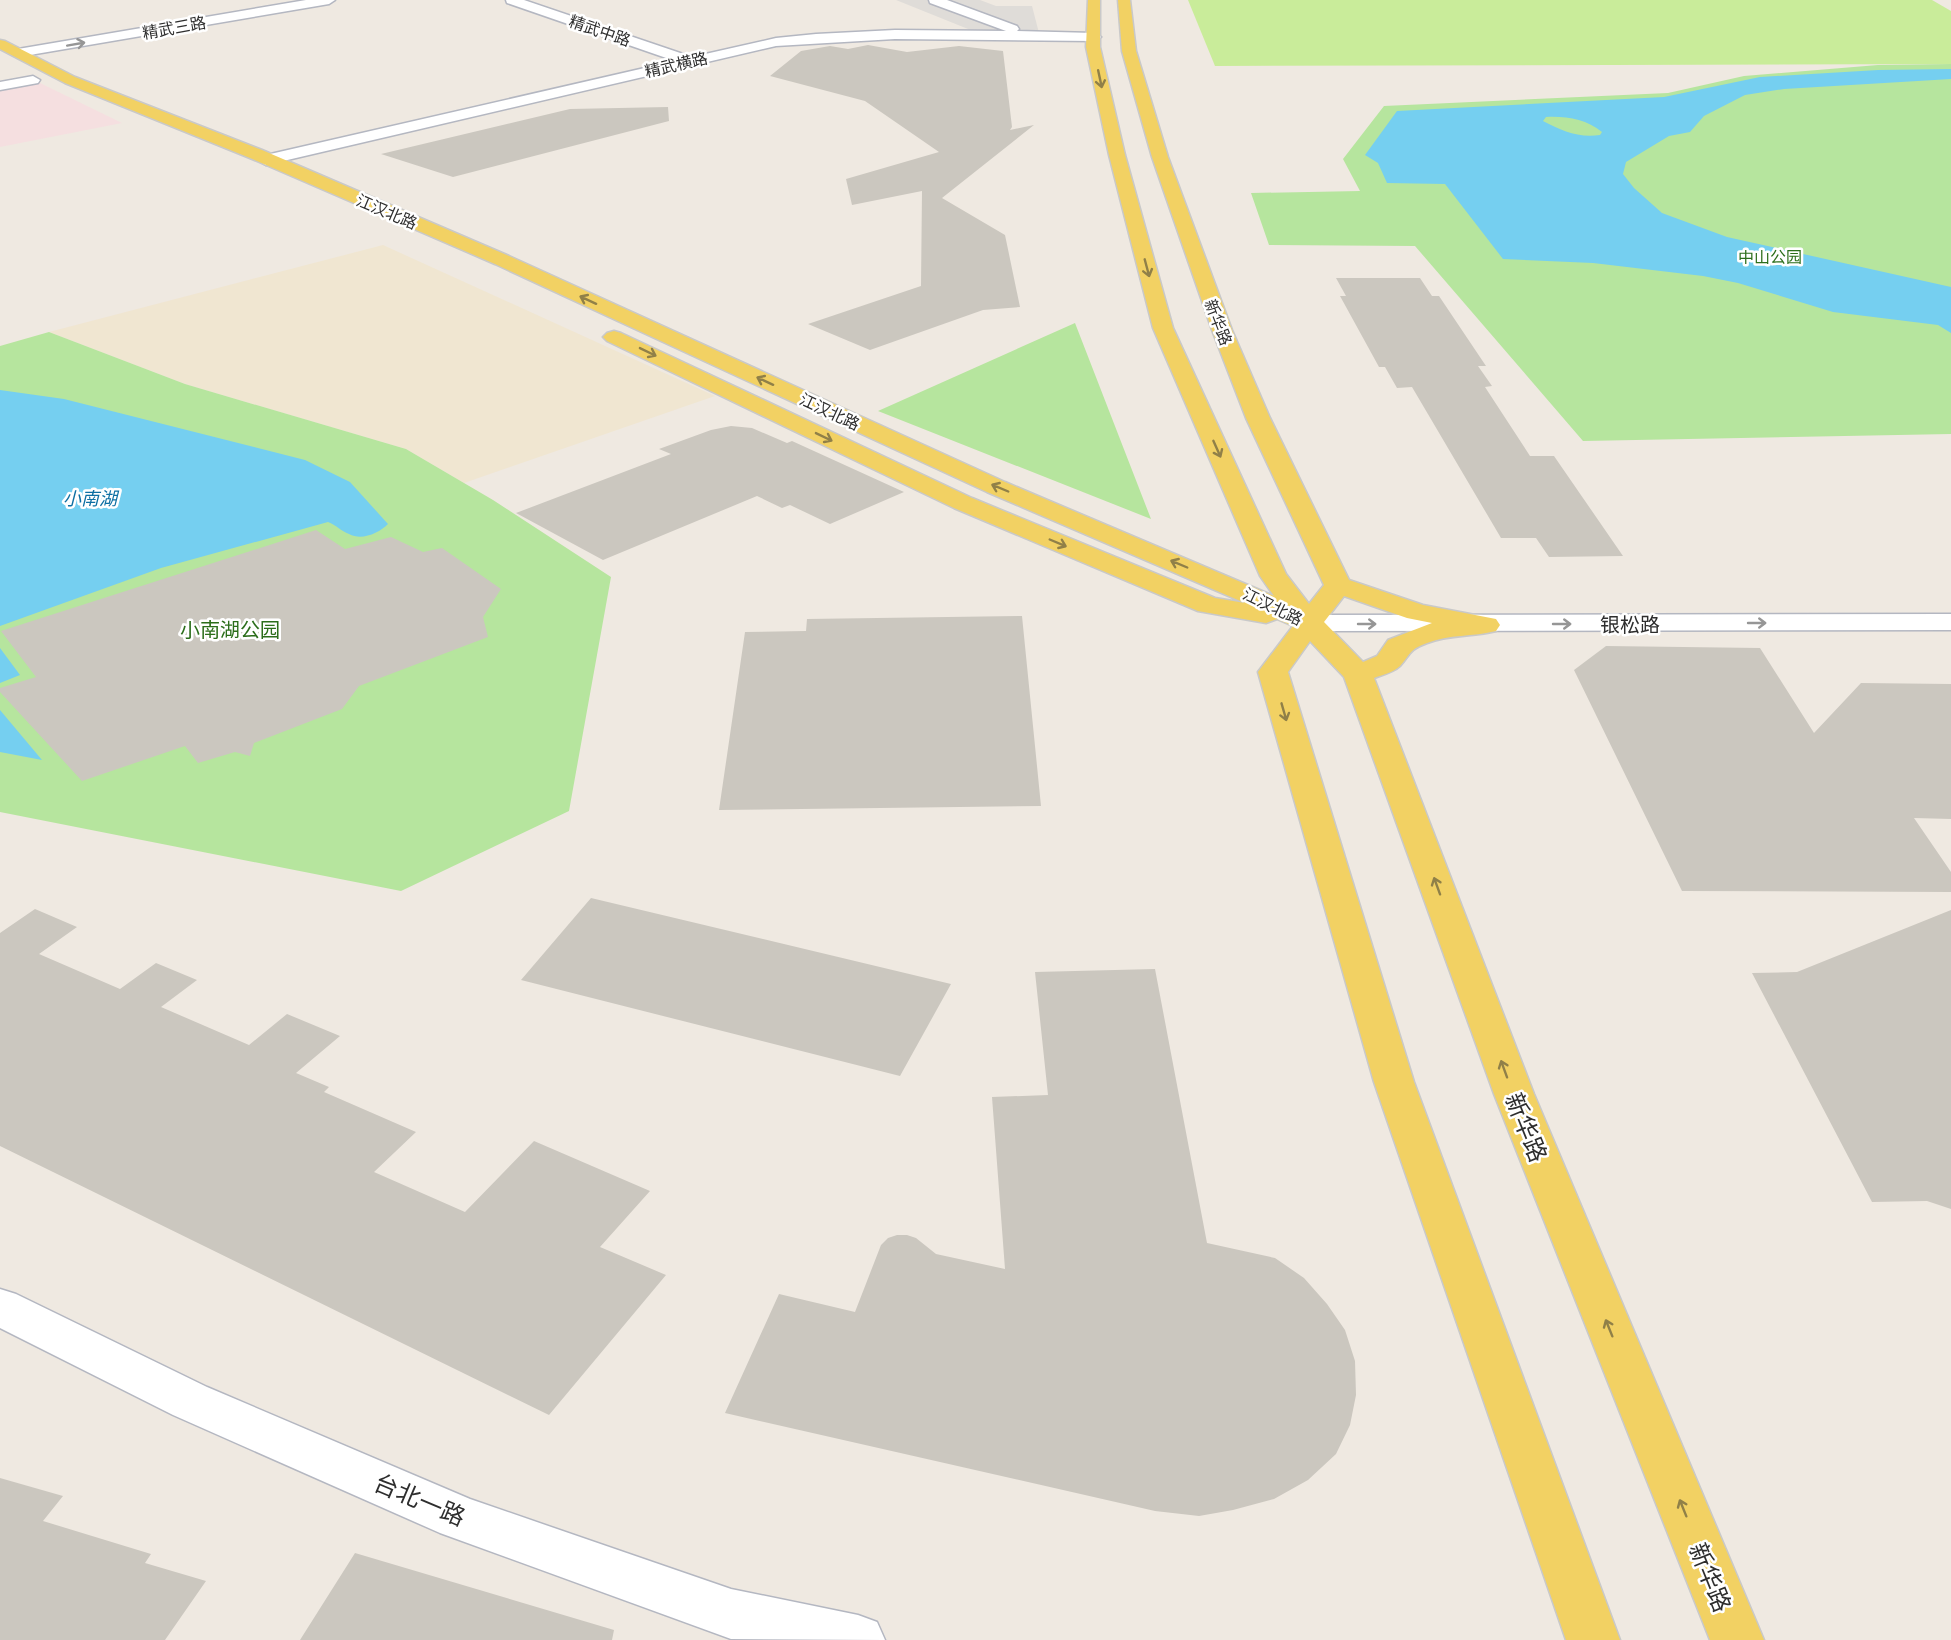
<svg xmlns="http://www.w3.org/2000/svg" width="1951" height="1640" font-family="Barlow,'Noto Sans SC',sans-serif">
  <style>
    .education { fill: #f0e6d1 }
    .medical { fill: #f5dfe0 }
    .green { fill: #b6e59e }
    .pitch { fill: #c9ec9a }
    .plaza { fill: #dfdcd8 }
    .water { fill: #75cff0; fill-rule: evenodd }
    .building { fill: #cbc7bf }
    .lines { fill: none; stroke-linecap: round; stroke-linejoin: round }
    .minor-casing { stroke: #b4b7c1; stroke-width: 3 }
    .major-casing { stroke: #c9c9c9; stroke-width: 3 }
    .minor { fill: #fff; fill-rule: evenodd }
    .major { fill: #f2d163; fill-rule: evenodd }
    .oneway { stroke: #969696 }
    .oneway2 { stroke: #908048 }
    .labels { text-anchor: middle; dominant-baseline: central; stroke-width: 5; stroke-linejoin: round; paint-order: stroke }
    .far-street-label { font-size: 16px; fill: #2e2e2e; stroke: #fff }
    .far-park-label { font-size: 16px; fill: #2c6e1b; stroke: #fff }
    .far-water-label { font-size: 18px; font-style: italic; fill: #0d6fa3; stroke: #fff }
    .street-label { font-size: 20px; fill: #2e2e2e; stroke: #fff }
    .park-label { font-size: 20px; fill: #2c6e1b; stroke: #fff }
    .near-street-label { font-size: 24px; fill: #2e2e2e; stroke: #fff }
  </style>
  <rect width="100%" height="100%" fill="#efe9e1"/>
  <!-- education -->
  <path class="education" d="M383,245L715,396L464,483L406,449L185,384L49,332Z"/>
  <!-- medical -->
  <path class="medical" d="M38,82L122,123L0,147V89Z"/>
  <!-- green -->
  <path class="green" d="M1951,64V434L1583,441L1415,246L1269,245L1251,193L1360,191L1343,159L1384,106L1668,93L1744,76L1878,65Z
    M1075,323L1151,519L878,411Z
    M49,332L185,384L406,449L493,500L611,577L569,811L401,891L0,812V346Z"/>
  <!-- pitch -->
  <path class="pitch" d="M1188,0H1932L1951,11V64L1215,66Z"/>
  <!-- plaza -->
  <path class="plaza" d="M896,0H980L996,6H1032L1039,33H978Z"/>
  <!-- water -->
  <path class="water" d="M1951,69V79L1784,89L1745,95L1704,116L1690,132L1669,136L1626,162L1623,174L1634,188L1662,213L1727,237L1951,287V333L1938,325L1833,312L1738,283L1703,276L1593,263L1503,259L1445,184L1387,183L1378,163L1365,155L1397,111L1664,97L1760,77L1878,70ZM1546,117C1566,116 1586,119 1602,132L1600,135C1578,138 1562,131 1543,121Z
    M0,390L64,399L305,460L350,482L388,524C379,533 362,541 349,534C341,531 336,525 328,522L161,568L0,626Z
    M0,648L20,675L0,683Z
    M0,710L42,760L0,752Z"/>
  <!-- building -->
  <path class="building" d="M868,45L907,52L959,46L1003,51L1012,127L1010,130L1034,125L942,198L1005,235L1020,307L983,310L870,350L808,324L921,286L922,191L852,205L846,179L939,152L865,101L770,76L801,51L830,46L848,49Z
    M668,107L669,121L453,177L381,154L570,109Z
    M1336,278H1420L1432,296H1439L1486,366H1478L1492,386L1485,387L1530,456H1554L1623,556L1549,557L1536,538H1501L1412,387L1397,388L1385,367H1379L1340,296H1346Z
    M731,426L752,428L787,443L792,441L904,492L830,524L790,505L782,508L757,496L603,560L516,513L671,454L659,449L711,430Z
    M316,530L345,549L391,537L423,552L442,548L501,589L483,617L488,637L359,686L342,709L254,743L250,756L235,752L198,763L185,746L82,781L0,692V688L36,677L1,631Z
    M1022,616L1041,806L719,810L745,632L806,631L807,619Z
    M1606,646L1760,648L1814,733L1861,683L1951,684V819L1914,818L1951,872V892L1682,891L1574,670Z
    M591,898L951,984L900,1076L521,980Z
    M35,909L77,927L39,954L120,989L156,963L197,980L161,1007L249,1045L287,1014L340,1036L296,1073L329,1087L324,1092L416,1132L374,1172L465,1212L534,1141L650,1191L600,1247L666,1275L549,1415L0,1146V933Z
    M1951,910V1209L1927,1201L1872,1202L1752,973L1797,972Z
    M1155,969L1207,1243L1275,1258L1304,1278L1327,1304L1345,1330L1355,1361L1356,1395L1350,1425L1336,1454L1308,1480L1274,1499L1233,1510L1199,1516L1155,1511L725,1413L779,1294L855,1312L881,1245L888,1238L897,1235H907L916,1238L936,1254L1005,1269L992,1097L1048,1095L1035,972Z
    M0,1478L63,1496L43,1521L151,1554L145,1563L206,1581L165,1640H0Z
    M355,1553L614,1630L612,1640H300Z"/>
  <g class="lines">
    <!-- minor casing -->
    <g class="minor-casing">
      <path id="minor" d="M306,0H335L329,4L18,57L11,53L18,49Z
        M506,0H524L692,57L776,38L816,34L895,30L1006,31L930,3L929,0H947L1017,26L1019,29L1017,31L1094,33L1101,37L1094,41L895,39L776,46L266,165L258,160L266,155L675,61L507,3Z
        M33,76L40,80L38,83L0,90V82Z
        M1951,614V630L1309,631L1299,629L1295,623L1299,617L1309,615Z
        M0,1289L16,1294L207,1387L470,1499L731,1589L858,1615L877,1622L885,1640L731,1639L440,1533L173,1415L0,1328Z"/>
    </g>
    <!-- major casing -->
    <g class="major-casing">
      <path id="major" d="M1088,0H1100V47L1125,155L1173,328L1286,574L1309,604L1324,585L1246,418L1212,330L1152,157L1122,51L1118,0H1130L1136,51L1168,157L1232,330L1270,418L1349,580L1423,605L1496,619L1500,625L1496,631C1473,637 1449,634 1427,643C1408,650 1411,654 1400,666C1394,672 1382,675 1374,678L1534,1094L1764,1640H1710L1494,1094L1344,677L1310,641L1288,672L1414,1082L1620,1640H1566L1374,1082L1258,672L1293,626L1277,619L1266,623L1198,611L954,508L607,341L603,337L607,333L614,331L621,333L972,498L1215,598L1245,603L987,492L495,264L250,158L65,83L0,49V40L5,41L75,77L262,150L509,256L1005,482L1274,596L1260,576L1153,328L1109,155L1086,47ZM1344,596L1407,618L1432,623L1388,640L1377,656L1363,662L1324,622Z"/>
    </g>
    <!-- minor -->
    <use href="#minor" class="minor"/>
    <!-- major -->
    <use href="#major" class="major"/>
  </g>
  <!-- one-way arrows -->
  <defs><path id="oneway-shaft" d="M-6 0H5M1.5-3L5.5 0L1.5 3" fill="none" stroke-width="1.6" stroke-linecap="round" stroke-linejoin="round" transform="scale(1.5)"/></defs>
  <g class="oneway">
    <use href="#oneway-shaft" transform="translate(76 44) rotate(-10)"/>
    <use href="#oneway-shaft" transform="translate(1757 623)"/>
    <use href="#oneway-shaft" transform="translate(1367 624)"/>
    <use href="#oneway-shaft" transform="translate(1562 624)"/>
  </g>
  <g class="oneway2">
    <use href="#oneway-shaft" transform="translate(1100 79) rotate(78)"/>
    <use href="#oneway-shaft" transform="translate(1147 268) rotate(75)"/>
    <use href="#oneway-shaft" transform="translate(588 300) rotate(-155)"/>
    <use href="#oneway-shaft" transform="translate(648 352) rotate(26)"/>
    <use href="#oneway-shaft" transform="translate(765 381) rotate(-155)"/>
    <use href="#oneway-shaft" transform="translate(824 437) rotate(26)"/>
    <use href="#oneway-shaft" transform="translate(1217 449) rotate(66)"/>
    <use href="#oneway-shaft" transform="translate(1000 488) rotate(-157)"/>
    <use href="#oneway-shaft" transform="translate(1058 543) rotate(23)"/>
    <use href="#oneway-shaft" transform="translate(1179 564) rotate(-157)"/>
    <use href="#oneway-shaft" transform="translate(1284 712) rotate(74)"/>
    <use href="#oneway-shaft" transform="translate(1437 886) rotate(-110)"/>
    <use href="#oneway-shaft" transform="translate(1504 1069) rotate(-110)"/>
    <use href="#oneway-shaft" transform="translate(1609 1328) rotate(-112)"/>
    <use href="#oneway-shaft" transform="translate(1683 1508) rotate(-112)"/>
  </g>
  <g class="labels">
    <!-- far-street labels -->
    <g class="far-street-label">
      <text transform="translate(174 27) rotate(-10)">精武三路</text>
      <text transform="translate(600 30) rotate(19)">精武中路</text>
      <text transform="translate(676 64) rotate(-13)">精武横路</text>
      <text transform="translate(387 211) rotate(23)">江汉北路</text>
      <text transform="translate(1219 322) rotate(69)">新华路</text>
      <text transform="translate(830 411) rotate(25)">江汉北路</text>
      <text transform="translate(1273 606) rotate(26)">江汉北路</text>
    </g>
    <!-- far-park labels -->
    <g class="far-park-label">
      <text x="1770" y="256">中山公园</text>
    </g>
    <!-- far-water labels -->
    <g class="far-water-label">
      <text x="90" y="498">小南湖</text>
    </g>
    <!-- street labels -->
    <g class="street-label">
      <text x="1630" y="624">银松路</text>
    </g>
    <!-- park labels -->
    <g class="park-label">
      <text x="230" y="629">小南湖公园</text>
    </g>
    <!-- near-street labels -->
    <g class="near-street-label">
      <text transform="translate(1527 1127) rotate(68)">新华路</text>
      <text transform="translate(420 1499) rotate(23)">台北一路</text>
      <text transform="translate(1711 1577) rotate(68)">新华路</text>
    </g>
  </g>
</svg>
